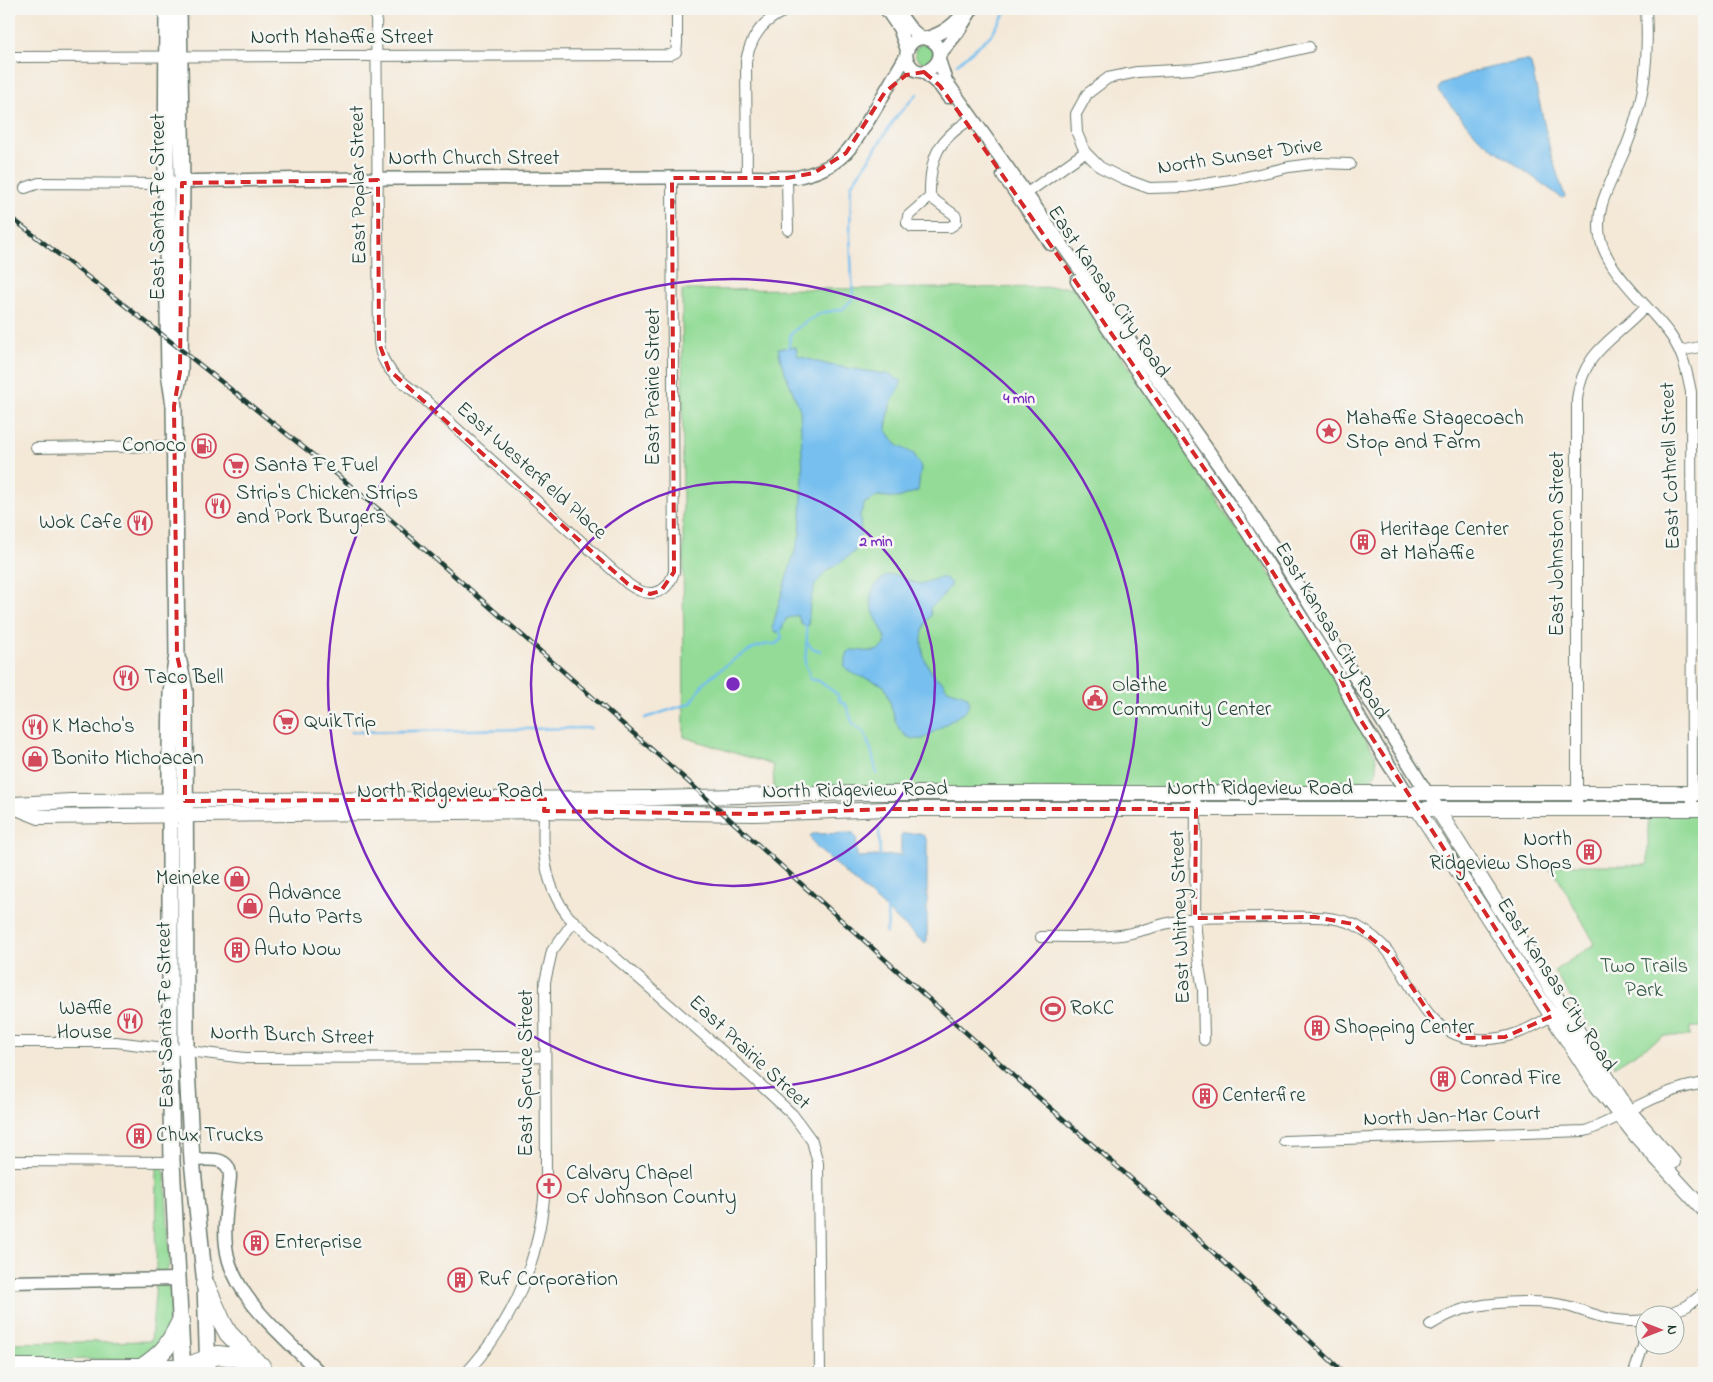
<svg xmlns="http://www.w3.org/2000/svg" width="1713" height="1382" font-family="'Indie Flower',sans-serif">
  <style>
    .green { fill: #93db96; stroke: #598c65 }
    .water { fill: #76bfef; stroke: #4a7e92 }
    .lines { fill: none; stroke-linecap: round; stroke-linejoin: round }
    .stream { stroke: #76bfef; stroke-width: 2.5 }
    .minor-casing { stroke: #6a796d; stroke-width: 12 }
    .tertiary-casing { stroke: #6a796d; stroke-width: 15 }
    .secondary-casing { stroke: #6a796d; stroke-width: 16 }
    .primary-casing { stroke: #6a796d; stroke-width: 18 }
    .motorway-casing { stroke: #6a796d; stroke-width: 20 }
    .minor { stroke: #fff; stroke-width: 10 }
    .tertiary { stroke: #fff; stroke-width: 12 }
    .secondary { stroke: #fff; stroke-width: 14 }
    .primary { stroke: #fff; stroke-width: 15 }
    .motorway { stroke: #fff; stroke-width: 18 }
    .rail-casing { stroke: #1f3d34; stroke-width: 4.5 }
    .rail { stroke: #f6f6f2; stroke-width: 2.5; stroke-dasharray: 8; stroke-linecap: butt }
    .marked { fill: none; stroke: #d62828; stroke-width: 4; stroke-dasharray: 10 6; stroke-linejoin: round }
    .ring { fill: none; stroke: #7b2cbf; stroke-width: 2.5 }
    .labels { text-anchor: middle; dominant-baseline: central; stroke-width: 5; stroke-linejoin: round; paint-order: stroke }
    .street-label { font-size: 21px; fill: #1f3d34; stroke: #f6f6f2 }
    .poi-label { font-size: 21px; fill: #1f3d34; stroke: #f6f6f2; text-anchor: start }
    .park-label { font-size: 21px; fill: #365d48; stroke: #f6f6f2 }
    .centre { fill: #7b2cbf; stroke: #f6f6f2; stroke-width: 2.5 }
    .ring-label { font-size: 15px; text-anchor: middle; font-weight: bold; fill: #7b2cbf; stroke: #f6f6f2; stroke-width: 5; stroke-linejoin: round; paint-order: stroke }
  </style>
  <rect width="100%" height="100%" fill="#f6f6f2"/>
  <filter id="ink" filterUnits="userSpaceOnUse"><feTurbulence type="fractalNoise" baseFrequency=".02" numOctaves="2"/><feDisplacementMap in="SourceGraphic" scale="10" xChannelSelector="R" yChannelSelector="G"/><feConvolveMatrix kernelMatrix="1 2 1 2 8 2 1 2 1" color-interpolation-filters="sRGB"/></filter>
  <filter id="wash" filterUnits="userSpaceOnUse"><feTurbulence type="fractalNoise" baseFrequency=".0096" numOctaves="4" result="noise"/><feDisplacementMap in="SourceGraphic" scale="20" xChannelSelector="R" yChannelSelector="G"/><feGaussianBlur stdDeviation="1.12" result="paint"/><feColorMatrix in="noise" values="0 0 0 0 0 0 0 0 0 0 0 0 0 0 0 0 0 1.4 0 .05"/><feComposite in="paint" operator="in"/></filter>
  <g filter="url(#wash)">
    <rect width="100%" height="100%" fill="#f4e8d7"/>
    <!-- green -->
    <path class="green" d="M915 53a9 9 0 1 1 18 0a9 9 0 1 1-18 0Z
      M1073,287L1177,434L1206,483L1232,524L1248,539L1335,676L1353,718L1375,754L1377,769L1374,776L1364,786L1357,788L774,791L773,765L684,737L682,290Z
      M1648,813L1704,814V1027H1690V1036H1664L1615,1066L1554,971L1595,944L1554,870L1537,865H1648Z
      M157,1165L162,1167L165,1173L170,1261L167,1271L156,1273Z
      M156,1283L169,1287C174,1300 173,1329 164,1340C157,1349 146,1356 135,1359L9,1360V1343L151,1341Z"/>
    <!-- water -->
    <path class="water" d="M1521,61H1529L1531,64L1551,155L1565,197L1562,198L1479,138L1440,93L1439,89L1441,85L1475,71Z
      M796,347L798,356L829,365L892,375L902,382L890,405L886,429L897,445L914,454L921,467L918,491L898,498L878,496L865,503L860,515L861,535L855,551L840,563L826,571L815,585L810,603L808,626L802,624L797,615L786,619L782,629L776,633L772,629L783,589L800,535L803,476L800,410L781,362L778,348Z
      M888,575H898L912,582L921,584L938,578H946L951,584L942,597L930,608L931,615C917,632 920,660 935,676C937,679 941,680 944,683C947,687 943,686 948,689C954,692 961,693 967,696L970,702L966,711L923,739C891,743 895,705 884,686C872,678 853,678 844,666L848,652L851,650C859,650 870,653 878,650C906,639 842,602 888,575Z
      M853,833C860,840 854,850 858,857L901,855V836L903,834L920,833L924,836L927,841V941L924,943L816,847L810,837L812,834Z"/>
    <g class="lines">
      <!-- stream -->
      <path class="stream" d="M957,64L990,36L1008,9
        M788,349L791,334L801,325L821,313L843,309L853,298L850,235L851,185L869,159L896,117L917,94
        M805,622L807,635L805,665L809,672L810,679L819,681L837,694L840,701L846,705L853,724L864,732L871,750L877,774
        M807,642L812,648L821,651
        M645,718L691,703L705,681L736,658L756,647L769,644H776L782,638L779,628
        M351,732L591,728
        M879,828L880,858
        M886,933C889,925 887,916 887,908"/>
    </g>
  </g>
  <g filter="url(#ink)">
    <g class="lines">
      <!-- minor casing -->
      <g class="minor-casing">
        <path id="minor" d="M376,9L379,343C381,370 404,383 423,398L628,584C647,598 666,597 674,572L672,178
          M1646,9C1648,42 1647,75 1639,107C1634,126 1628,144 1620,161C1609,187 1595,208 1600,237C1607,273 1650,306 1671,336C1683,353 1687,372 1691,392L1692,808
          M1309,47L1253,60L1194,69L1137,72L1108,78L1087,94L1076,114L1077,133L1085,152L1100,167L1122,178L1149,188L1185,187L1237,179L1289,167L1320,163L1350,164
          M9,57L670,55L676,52L677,44V9
          M747,178L746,61C751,35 765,17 791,9
          M787,178L788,230
          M25,188L39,183L166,184
          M930,197L956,216V223L950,227H912L907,223L908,216L930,197C929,157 938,139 973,118
          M1020,198L1085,152
          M1680,351L1704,346
          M36,448L175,446
          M1196,803L1195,918L1199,966L1203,990L1204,1040
          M545,805C541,845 543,885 569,917L753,1078L793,1115L812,1141L818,1163L820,1373
          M1577,809V399C1583,349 1617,339 1646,306
          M1041,937C1070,936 1099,939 1127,934C1150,929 1172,920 1195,918C1222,917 1249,917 1276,917C1302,917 1330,914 1355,925C1368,932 1381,942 1390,954C1416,988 1427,1037 1478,1039C1508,1041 1532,1028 1556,1013
          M9,1042H116L245,1058L545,1057
          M1284,1141L1585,1131C1604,1125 1621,1115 1638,1106C1659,1095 1681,1087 1704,1083
          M9,1161L172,1162
          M1667,1314L1687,1306L1704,1293
          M1430,1325C1440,1319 1450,1313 1461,1310C1489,1301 1544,1299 1571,1307C1599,1316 1615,1324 1646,1320
          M466,1373C519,1316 542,1252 546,1174L545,982L552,951L574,921
          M1634,1373L1643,1346V1320"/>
      </g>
      <!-- tertiary casing -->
      <g class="tertiary-casing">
        <path id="tertiary" d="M886,9L899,28L907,50
          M898,12L910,28L921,38
          M926,38C942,34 952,26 963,14
          M940,54L958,32L972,9
          M939,60L946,81L1229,480L1285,565L1427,793
          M924,72L940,86L948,97
          M1003,175L1051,244
          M166,184L196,181L294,179L797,177C812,174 827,169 839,159C853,148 861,131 871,116C883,96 894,76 906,56C907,44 917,34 930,40C958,54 917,93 906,56
          M1077,281L1114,338L1241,522L1340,678L1360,719L1407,793
          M192,1160C209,1160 230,1155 230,1177C228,1199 223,1224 226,1246C231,1297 286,1338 320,1373
          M9,1282L178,1279"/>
      </g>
      <!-- secondary casing -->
      <g class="secondary-casing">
        <path id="secondary" d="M13,804L71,801L654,798L860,793H1704
          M1414,804L1597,1086L1637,1137L1704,1210
          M1434,804L1610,1082L1629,1111L1673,1162
          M9,805L39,817L544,811L754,814L887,809H1704"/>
      </g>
      <!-- primary casing -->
      <g class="primary-casing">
        <path id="primary" d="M167,9L166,184L169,373L174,406L177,655L171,692L170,753V1049L172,1162L183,1373
          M176,392L180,372L182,183L179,9
          M179,662L185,691L186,1051L192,1160L205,1284L208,1373"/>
      </g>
      <!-- motorway casing -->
      <g class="motorway-casing">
        <path id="motorway" d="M205,1284L222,1322L228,1333L256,1362
          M9,1368H183L218,1355L235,1357L261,1366
          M140,1369C164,1353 168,1347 181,1321"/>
      </g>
      <!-- minor -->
      <use href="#minor" class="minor"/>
      <!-- tertiary -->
      <use href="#tertiary" class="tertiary"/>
      <!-- secondary -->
      <use href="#secondary" class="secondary"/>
      <!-- primary -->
      <use href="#primary" class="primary"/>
      <!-- motorway -->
      <use href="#motorway" class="motorway"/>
      <!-- rail casing -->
      <g class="rail-casing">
        <path id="rail" d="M9,216L150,325L327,466L390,519L683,777L1013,1075L1152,1197L1290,1322L1344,1373"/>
      </g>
      <!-- rail -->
      <use href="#rail" class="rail"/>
    </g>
  </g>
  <!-- marked area -->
  <path class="marked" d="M924,72L940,86L968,125L1241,522L1340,678L1360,719L1552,1016L1505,1037L1464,1038L1434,1021L1390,953L1353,924L1315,917L1195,918L1196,809H887L754,814L544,811L545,799L185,801V691L177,655L174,406L180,372L182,183L378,180L379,343L389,370L628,584L650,594L661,591L674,572L672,178H787L814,173L846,153L885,92L906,75Z"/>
  <!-- distance rings -->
  <g class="ring">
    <circle cx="733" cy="684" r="202"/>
    <circle cx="733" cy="684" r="405"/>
  </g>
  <!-- icons -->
  <defs>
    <g id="sight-ring" transform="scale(1.25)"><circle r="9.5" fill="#f6f6f2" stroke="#d1495b" stroke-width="1.5"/><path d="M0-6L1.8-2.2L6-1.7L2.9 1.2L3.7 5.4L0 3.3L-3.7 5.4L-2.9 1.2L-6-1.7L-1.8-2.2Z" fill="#d1495b"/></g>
    <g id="fuel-ring" transform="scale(1.25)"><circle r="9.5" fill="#f6f6f2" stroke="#d1495b" stroke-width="1.5"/><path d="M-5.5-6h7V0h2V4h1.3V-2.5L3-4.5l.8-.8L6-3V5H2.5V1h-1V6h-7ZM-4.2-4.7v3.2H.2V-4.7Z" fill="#d1495b"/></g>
    <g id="supermarket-ring" transform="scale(1.25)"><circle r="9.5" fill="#f6f6f2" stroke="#d1495b" stroke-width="1.5"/><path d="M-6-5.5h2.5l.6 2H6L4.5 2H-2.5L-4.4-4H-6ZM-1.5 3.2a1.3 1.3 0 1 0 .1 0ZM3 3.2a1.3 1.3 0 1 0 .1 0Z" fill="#d1495b"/></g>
    <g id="restaurant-ring" transform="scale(1.25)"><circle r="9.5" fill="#f6f6f2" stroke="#d1495b" stroke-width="1.5"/><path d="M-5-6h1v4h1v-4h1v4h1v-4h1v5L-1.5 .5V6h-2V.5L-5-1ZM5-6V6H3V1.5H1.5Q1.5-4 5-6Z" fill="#d1495b"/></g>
    <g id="building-ring" transform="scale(1.25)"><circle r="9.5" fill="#f6f6f2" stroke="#d1495b" stroke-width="1.5"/><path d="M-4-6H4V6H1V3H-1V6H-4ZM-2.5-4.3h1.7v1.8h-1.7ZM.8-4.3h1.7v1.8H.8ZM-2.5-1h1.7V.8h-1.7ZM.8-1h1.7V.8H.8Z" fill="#d1495b"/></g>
    <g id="civic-ring" transform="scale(1.25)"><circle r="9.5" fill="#f6f6f2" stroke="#d1495b" stroke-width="1.5"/><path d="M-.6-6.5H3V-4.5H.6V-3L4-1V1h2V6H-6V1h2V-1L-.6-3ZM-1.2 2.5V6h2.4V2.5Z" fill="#d1495b"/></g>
    <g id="shop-ring" transform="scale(1.25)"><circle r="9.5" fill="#f6f6f2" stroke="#d1495b" stroke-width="1.5"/><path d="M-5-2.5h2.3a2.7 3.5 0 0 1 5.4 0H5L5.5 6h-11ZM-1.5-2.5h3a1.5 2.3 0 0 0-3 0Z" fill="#d1495b"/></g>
    <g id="stadium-ring" transform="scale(1.25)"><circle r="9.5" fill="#f6f6f2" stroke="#d1495b" stroke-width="1.5"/><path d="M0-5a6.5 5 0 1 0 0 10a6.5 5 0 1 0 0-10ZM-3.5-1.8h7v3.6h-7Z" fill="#d1495b"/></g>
    <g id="church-ring" transform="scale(1.25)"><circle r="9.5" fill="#f6f6f2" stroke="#d1495b" stroke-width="1.5"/><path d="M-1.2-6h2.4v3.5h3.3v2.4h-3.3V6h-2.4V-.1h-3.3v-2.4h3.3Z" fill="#d1495b"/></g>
  </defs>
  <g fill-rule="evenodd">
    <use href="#sight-ring" x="1329" y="431"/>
    <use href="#fuel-ring" x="204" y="446"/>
    <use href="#supermarket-ring" x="236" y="466"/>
    <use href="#restaurant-ring" x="218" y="506"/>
    <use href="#restaurant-ring" x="140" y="523"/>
    <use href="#building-ring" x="1363" y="542"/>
    <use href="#restaurant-ring" x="126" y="678"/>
    <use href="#civic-ring" x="1095" y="698"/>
    <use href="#supermarket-ring" x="286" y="722"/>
    <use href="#restaurant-ring" x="35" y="727"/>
    <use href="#shop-ring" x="35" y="759"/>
    <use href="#building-ring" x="1589" y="852"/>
    <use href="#shop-ring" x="237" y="879"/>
    <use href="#shop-ring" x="250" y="906"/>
    <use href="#building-ring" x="237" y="950"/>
    <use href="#stadium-ring" x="1053" y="1009"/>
    <use href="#restaurant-ring" x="130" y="1021"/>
    <use href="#building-ring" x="1317" y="1028"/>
    <use href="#building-ring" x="1443" y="1079"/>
    <use href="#building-ring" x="1205" y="1096"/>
    <use href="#building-ring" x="139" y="1136"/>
    <use href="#church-ring" x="549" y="1186"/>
    <use href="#building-ring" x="256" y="1243"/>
    <use href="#building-ring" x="460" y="1280"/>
  </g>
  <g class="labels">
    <!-- street labels -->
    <g class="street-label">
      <text x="342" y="38">North Mahaffie Street</text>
      <text transform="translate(1240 157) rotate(-8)">North Sunset Drive</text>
      <text x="474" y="159">North Church Street</text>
      <text transform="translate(359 185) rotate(-91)">East Poplar Street</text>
      <text transform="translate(159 207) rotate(-90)">East Santa Fe Street</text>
      <text transform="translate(1108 292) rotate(56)">East Kansas City Road</text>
      <text transform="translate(654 387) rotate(-90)">East Prairie Street</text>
      <text transform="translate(1671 466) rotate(-92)">East Cothrell Street</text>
      <text transform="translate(531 471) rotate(42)">East Westerfield Place</text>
      <text transform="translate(1558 544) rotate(-90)">East Johnston Street</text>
      <text transform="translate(1331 631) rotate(59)">East Kansas City Road</text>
      <text x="1260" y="789">North Ridgeview Road</text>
      <text transform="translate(855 791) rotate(-1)">North Ridgeview Road</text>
      <text x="450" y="792">North Ridgeview Road</text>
      <text transform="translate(1181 917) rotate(-92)">East Whitney Street</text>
      <text transform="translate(1556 985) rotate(57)">East Kansas City Road</text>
      <text transform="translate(166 1015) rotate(-91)">East Santa Fe Street</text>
      <text transform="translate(292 1036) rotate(2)">North Burch Street</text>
      <text transform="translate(749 1053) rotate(43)">East Prairie Street</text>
      <text transform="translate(527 1073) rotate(-90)">East Spruce Street</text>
      <text transform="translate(1452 1117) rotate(-2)">North Jan-Mar Court</text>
    </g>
    <!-- poi labels -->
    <g class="poi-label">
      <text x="1346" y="419">Mahaffie Stagecoach<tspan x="1346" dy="24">Stop and Farm</tspan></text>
      <text x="186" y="446" text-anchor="end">Conoco</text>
      <text x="254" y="466">Santa Fe Fuel</text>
      <text x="236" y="494">Strip's Chicken Strips<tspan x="236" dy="24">and Pork Burgers</tspan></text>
      <text x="122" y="523" text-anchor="end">Wok Cafe</text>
      <text x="1380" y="530">Heritage Center<tspan x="1380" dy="24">at Mahaffie</tspan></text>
      <text x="144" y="678">Taco Bell</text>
      <text x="1112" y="686">Olathe<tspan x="1112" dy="24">Community Center</tspan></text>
      <text x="304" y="722">QuikTrip</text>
      <text x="52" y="727">K Macho's</text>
      <text x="52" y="759">Bonito Michoacan</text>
      <text x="1572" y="840" text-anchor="end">North<tspan x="1572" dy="24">Ridgeview Shops</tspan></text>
      <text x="220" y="879" text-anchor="end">Meineke</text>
      <text x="268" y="894">Advance<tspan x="268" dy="24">Auto Parts</tspan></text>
      <text x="254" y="950">Auto Now</text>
      <text x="112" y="1009" text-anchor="end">Waffle<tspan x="112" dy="24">House</tspan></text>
      <text x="1070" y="1009">RoKC</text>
      <text x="1334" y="1028">Shopping Center</text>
      <text x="1460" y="1079">Conrad Fire</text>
      <text x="1222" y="1096">Centerfire</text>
      <text x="156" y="1136">Chux Trucks</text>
      <text x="566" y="1174">Calvary Chapel<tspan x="566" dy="24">Of Johnson County</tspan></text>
      <text x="274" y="1243">Enterprise</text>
      <text x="478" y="1280">Ruf Corporation</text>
    </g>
    <!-- park labels -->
    <g class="park-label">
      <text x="1644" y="967">Two Trails<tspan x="1644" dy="24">Park</tspan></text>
    </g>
  </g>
  <circle cx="733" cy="684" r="8" class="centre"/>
  <g class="ring-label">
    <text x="1019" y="403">4 min</text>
    <text x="876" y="546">2 min</text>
  </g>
  <!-- margin -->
  <rect width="1713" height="1382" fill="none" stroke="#f6f6f2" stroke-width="30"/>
  <!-- north arrow -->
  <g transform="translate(1660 1330) rotate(90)"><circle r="24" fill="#f6f6f2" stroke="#a0aca6"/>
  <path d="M0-4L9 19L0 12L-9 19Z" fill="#d1495b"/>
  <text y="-8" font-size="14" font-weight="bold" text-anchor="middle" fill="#1f3d34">N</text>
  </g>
</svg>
